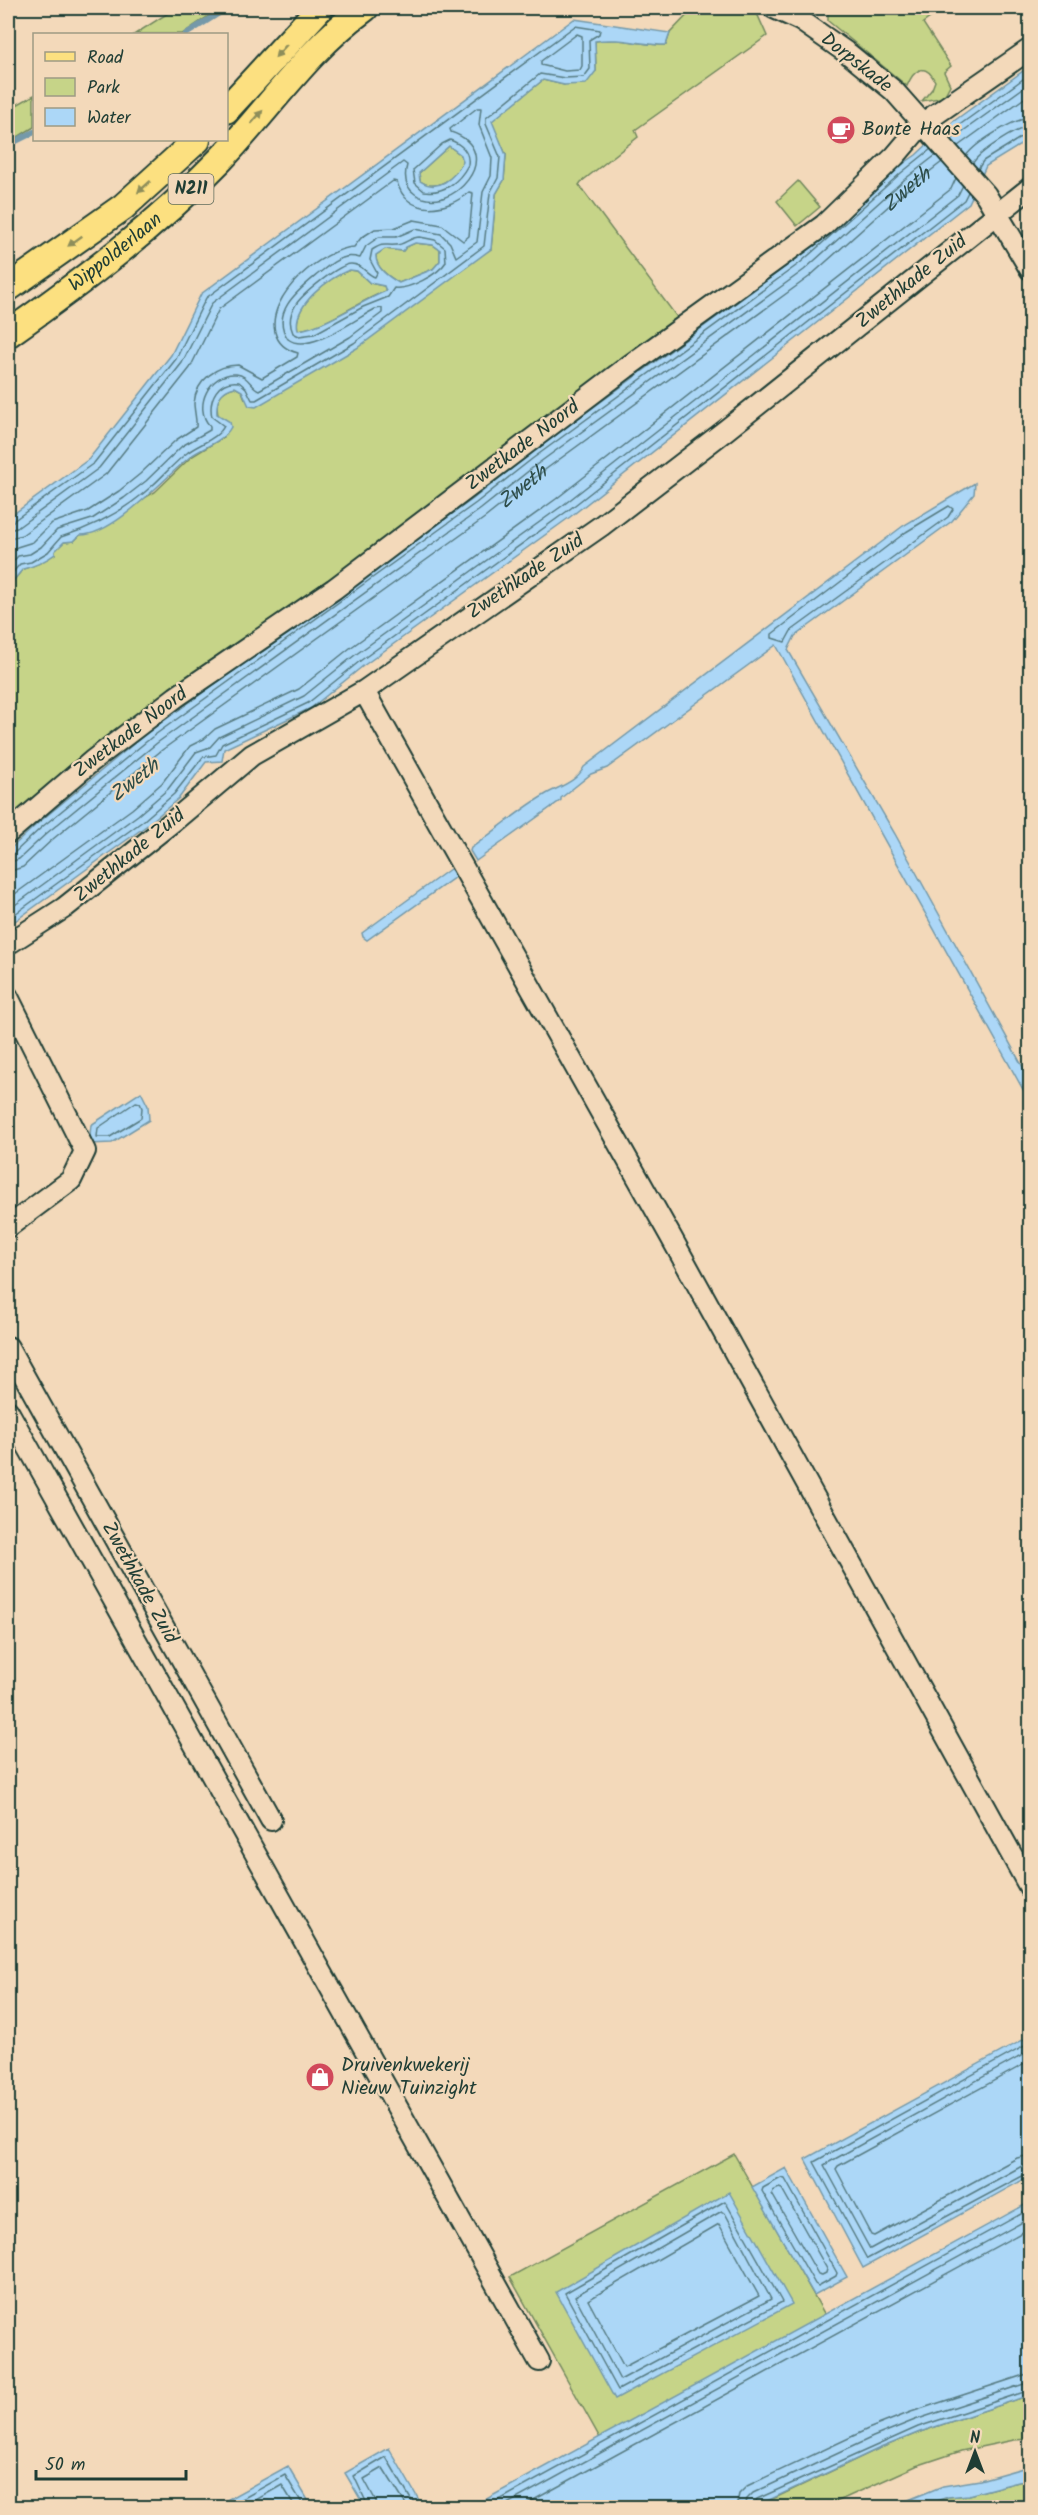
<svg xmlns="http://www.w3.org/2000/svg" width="1038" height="2515" font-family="Kalam,sans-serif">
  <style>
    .green { fill: #c6d488; stroke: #72885e; stroke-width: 1.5 }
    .water { fill: #acd7f7; stroke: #7499a9; stroke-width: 1.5; fill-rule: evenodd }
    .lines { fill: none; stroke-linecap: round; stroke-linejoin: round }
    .shore { stroke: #577b82; stroke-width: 1.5 }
    .stream { stroke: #7499a9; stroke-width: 6 }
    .minor-casing { stroke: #1f3d34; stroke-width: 24 }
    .major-casing { stroke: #1f3d34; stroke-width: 30 }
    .minor { stroke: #f3d9ba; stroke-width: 20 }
    .major { stroke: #fce080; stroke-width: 26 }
    .oneway { fill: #8e8e5a }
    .labels { text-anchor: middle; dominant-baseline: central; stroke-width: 4.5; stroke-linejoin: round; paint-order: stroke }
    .shield { fill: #f3d9ba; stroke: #5f6c5c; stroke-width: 1.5 }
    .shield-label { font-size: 18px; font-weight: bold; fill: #1f3d34 }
    .street-label { font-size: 20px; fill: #1f3d34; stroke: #f3d9ba }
    .poi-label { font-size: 20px; fill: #1f3d34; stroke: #f3d9ba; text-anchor: start }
    .water-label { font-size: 21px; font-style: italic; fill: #2d4c48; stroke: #f3d9ba }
  </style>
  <rect width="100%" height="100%" fill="#f3d9ba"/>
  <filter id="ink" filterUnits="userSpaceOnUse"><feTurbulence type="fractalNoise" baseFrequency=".0167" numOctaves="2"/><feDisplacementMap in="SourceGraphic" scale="12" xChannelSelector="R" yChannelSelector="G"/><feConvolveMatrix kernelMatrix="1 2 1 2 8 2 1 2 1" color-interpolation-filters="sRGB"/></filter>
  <g filter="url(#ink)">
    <!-- green -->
    <path class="green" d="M176,8H220L182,34H135Z
      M694,8H751L755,9L767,36L635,130L638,137L581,182L579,185L682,324L442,501L163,694L8,820V587L23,569C35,566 44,562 55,554L54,551L64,542L74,541L80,535L155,492L191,457L224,437C218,418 208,393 235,387L242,391L245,399L491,249L496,194L504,180L506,155L491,121L543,80L564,85L596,71L595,41C619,37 642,45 666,45L670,33Z
      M836,8H944L923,23L951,66L944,72L950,85L942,100L939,98L922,101L932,89L935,81C925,62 914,69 907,86L828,21V14Z
      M34,95V127L8,143V110Z
      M449,146L461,155L463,162C454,178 438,193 420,181L419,173Z
      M798,181L820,207L797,226L777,201Z
      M415,243L433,245L440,250V261L433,269L399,283C389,277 375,268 376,255L385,249L403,251L406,247Z
      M350,270L357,271L370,283L384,286L386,291C356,302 329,326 298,330C292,305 329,277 350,270Z
      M734,2154L825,2315L600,2438L510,2277Z
      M1030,2395V2439L1014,2440L961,2451L916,2466L825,2507L754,2508L878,2449L920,2432Z
      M1030,2479V2507L918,2508L948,2497L968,2495Z"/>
    <!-- water -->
    <path class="water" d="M574,19L670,33L666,45C642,45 619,37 595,41L596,71L586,84L564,85L543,80L492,121L506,155L504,180L496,194L491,249L357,348L256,407L249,406L242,391L235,387C220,390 216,400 217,414L230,422L231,427C223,442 205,446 191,456C166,476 114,536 80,535L74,541L64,542L55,551V554C44,562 35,566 23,569L8,587V518L89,459L171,355L201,294ZM449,146L461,155L463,162C454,178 438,193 420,181L419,173ZM415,243L433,245L440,250V261L433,269L399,283C389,277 375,268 376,255L385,249L403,251L406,247ZM350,270L357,271L370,283L384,286L386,291C359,302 325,327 298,330C292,306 329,277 350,270Z
      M1030,66V139L986,166L969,203L570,517L363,666L311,708L224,749L222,761L206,762L179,798L146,826L8,926V851L38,823L148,732L473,499L528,455L796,259L897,168L916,155L947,126Z
      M975,483L974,494L952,521L795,636L788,650L895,834L1030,1080V1102L776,645L607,768L591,774L561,798V800L476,861L470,851L471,848C495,831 518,811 543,796C557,787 576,783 584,767L903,526Z
      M450,869L455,871V877L367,940L363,937L362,933Z
      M141,1092L148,1106L149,1120L112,1143L89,1144L91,1125Z
      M1030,2036V2176L863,2268L805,2159Z
      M786,2168L847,2277L814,2295L752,2187Z
      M729,2192L792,2304L615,2399L556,2292Z
      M1030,2202V2395L920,2432L878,2449L754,2507H472Z
      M389,2448L423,2507H365L345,2473Z
      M288,2466L312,2507H214Z
      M1030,2466V2479L968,2495L948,2497L918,2507H891L943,2486L980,2480Z"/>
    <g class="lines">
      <!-- shore -->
      <g class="shore">
        <path d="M577,34L582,36V66L580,70L565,71L541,65V61Z"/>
        <path d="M947,134L1030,74"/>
        <path d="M952,139L1030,83"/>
        <path d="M450,140C461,144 470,152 468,165C459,182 444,194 424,191L415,183L413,170L442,144Z"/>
        <path d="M958,146L1030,94"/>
        <path d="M966,156C975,143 1015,118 1030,118"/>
        <path d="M973,163C979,152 1018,127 1030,127"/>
        <path d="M978,169L983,161L1025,135L1030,134"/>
        <path d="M420,237L435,240L445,248L446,262C438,275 408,290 394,288L388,297L363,307L314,334L299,336L293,333C289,324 290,314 295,306C301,295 339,264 351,264C362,264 366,274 375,277L377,273L370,260L372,250C385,242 384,246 396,245C404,245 410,237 420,237Z"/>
        <path d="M949,506L953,509L948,517L791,631L785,642L772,638V634L906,532Z"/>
        <path d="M8,523L13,521L94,463L176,359L206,298L575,26L600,30L599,34L589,40L590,69L584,77L565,78L540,74L486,118V124L500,157L498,178L490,193L484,246L354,343L256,400H252L246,388L239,382C218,379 208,399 212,417L224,426C218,439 198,444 187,453C175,462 164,475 153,485C126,510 93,527 61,537L48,552L31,562L20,564L8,578"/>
        <path d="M8,530L17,528L99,468L182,363L212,303L403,162L407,165C404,176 405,187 415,194C450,219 509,152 451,132L450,129L477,108H481L479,125L492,158L491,176L483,192L477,242L456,257L450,243L441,234L415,229L396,237H379L366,246L360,258C356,257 351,256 346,257C335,259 327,267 318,274C300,289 269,312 288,339C309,355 355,319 375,309L382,308V313L350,337L259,390C251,387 248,375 236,374C210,372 192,407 210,426V430L182,446L146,481L124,498L92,519L57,530L41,547L30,554L18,556L8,567"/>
        <path d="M8,539L22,535L106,474L190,368L219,309L393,181L397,182C407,217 447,212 469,192L473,193L469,236L463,241L442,225L414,220L394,228L375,229L361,238L354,247C322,249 266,296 275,332C278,344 286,350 298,353L297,357L262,378L238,365C217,365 196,380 194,403C194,411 197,420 196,427L176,440L140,474L119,491L88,511L52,523L33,542L17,547L8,553"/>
        <path d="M8,855L14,853L42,827L152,737L476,503L532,459L800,263L901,173L931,149"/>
        <path d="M8,863L19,859L47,833L157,743L481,509L536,465L804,270L905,179L936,155"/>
        <path id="s1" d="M8,872L23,867L53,839L162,750L486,517L542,472L809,277L911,186L942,162"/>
        <path d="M8,899L132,809L162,783L190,746L204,739L215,729L299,689L350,648L556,499L951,189L956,178"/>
        <path d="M8,910L138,815L168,789L196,752L210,747L219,737L304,696L355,655L562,506L958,195L963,185"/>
        <path d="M8,919L143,821L174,794L203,757L216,755L222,744L308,703L360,661L566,512L964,200L968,192"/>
        <path d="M136,1102L140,1103L142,1108L141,1118L110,1137H97L98,1128Z"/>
        <path d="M1030,2043L814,2162L867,2259L1030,2172"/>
        <path d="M1030,2051L824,2165L870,2249L1022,2166L1030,2164"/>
        <path d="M1030,2061L838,2166L836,2169L871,2235L874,2236L1017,2158L1030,2155"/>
        <path d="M781,2178L785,2179L837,2273L836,2276L818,2286L815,2284L762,2191L763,2188Z"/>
        <path d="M779,2188L782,2189L827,2269L826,2273L822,2275L818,2274L772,2194L773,2191Z"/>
        <path d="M725,2201L782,2302L618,2390L565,2293Z"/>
        <path d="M722,2211L725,2213L771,2299L620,2380L575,2296Z"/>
        <path d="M719,2224L759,2296L624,2367L588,2300Z"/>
        <path d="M226,2508L285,2475L305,2508"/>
        <path d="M242,2508L282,2485L296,2508"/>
        <path d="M369,2508L354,2476L386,2457L416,2508"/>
        <path d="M377,2508L376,2501L364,2479L383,2468L408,2508"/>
        <path d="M485,2508L1030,2209"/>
        <path d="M500,2508L1030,2218"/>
        <path d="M519,2508L1030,2228"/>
        <path d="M736,2508L739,2494L747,2486L868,2429L911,2412L1030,2373"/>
        <path d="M745,2508L747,2499L753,2493L873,2437L915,2420L1030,2382"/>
        <path d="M753,2508L757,2499L918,2427L1030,2390"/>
      </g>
      <!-- stream -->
      <path class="stream" d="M186,34L227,8
        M8,145L34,132"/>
      <!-- minor casing -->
      <g class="minor-casing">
        <path id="minor" d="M774,8L800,20L850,55L894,91L986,195L1030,269
          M364,691L671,1237L1030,1888
          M8,833L92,761L176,697L334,589L626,368L824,225L895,156L923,123L1030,49
          M8,944L64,908L176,819L252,755L364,691L601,526L726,430L1030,188
          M8,997L85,1151L71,1180L8,1227
          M8,1347L271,1820
          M8,1411L539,2361"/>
      </g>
      <!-- major casing -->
      <g class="major-casing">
        <g id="major">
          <path d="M226,110L320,8"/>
          <path d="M8,288L123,207L197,140"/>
          <path id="s2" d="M8,334C83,281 156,226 220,160C269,109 307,50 365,8"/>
        </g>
      </g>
      <!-- minor -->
      <use href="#minor" class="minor"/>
      <!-- major -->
      <use href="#major" class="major"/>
    </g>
    <!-- one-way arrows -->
    <defs><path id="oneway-solid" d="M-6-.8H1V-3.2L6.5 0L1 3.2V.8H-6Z" transform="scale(1.5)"/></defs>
    <g class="oneway">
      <use href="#oneway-solid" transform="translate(281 51) rotate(132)"/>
      <use href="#oneway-solid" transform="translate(257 117) rotate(-49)"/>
      <use href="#oneway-solid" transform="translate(144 187) rotate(138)"/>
      <use href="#oneway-solid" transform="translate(75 241) rotate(144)"/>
    </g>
  </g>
  <!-- icons -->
  <defs>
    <g id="cafe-disc" transform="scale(1.5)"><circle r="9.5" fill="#d1495b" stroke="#f3d9ba"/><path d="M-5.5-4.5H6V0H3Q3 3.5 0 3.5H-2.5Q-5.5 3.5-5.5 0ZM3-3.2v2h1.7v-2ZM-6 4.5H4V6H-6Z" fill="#fff"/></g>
    <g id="shop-disc" transform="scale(1.5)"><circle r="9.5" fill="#d1495b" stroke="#f3d9ba"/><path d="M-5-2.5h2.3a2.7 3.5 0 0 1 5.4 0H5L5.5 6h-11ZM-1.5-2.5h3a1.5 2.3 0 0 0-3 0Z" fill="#fff"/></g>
  </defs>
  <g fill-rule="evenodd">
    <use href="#cafe-disc" x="841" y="130"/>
    <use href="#shop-disc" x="320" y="2077"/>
  </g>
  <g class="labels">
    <!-- shield labels -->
    <rect class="shield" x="168.5" y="174" width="45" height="30" rx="4.5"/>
    <g class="shield-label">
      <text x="191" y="189">N211</text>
    </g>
    <!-- street labels -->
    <g class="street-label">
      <text transform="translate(856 63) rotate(38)">Dorpskade</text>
      <text stroke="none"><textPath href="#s2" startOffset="135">Wippolderlaan</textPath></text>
      <text transform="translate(912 282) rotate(-39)">Zwethkade Zuid</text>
      <text transform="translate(523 446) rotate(-37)">Zwetkade Noord</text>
      <text transform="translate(526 577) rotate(-34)">Zwethkade Zuid</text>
      <text transform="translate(131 733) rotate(-37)">Zwetkade Noord</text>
      <text transform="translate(130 856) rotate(-39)">Zwethkade Zuid</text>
      <text transform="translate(139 1583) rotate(61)">Zwethkade Zuid</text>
    </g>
    <!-- poi labels -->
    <g class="poi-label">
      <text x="862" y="130">Bonte Haas</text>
      <text x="341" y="2066">Druivenkwekerij<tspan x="341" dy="23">Nieuw Tuinzight</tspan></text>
    </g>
    <!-- water labels -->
    <g class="water-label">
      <text stroke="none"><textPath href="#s1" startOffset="1130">Zweth</textPath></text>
      <text stroke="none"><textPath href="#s1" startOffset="644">Zweth</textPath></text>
      <text transform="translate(135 781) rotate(-38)">Zweth</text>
    </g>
  </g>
  <!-- margin -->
  <rect width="1038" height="2515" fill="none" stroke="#f3d9ba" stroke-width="30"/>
  <rect x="15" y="15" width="1008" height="2485" fill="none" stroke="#1f3d34" stroke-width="2" filter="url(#ink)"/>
  <!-- legend -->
  <rect x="33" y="33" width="195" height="108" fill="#f3d9ba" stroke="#9e9b84" stroke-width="1.5"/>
  <rect x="45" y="52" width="30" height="9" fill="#fce080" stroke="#9e9b84" stroke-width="1.5"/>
  <text x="87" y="63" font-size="18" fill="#1f3d34">Road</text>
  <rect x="45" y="78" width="30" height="18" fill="#c6d488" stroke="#9e9b84" stroke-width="1.5"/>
  <text x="87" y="93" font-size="18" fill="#1f3d34">Park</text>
  <rect x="45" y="108" width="30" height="18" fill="#acd7f7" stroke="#9e9b84" stroke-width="1.5"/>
  <text x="87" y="123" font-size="18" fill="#1f3d34">Water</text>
  <!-- north arrow -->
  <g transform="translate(975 2452)" stroke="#f3d9ba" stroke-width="4.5" paint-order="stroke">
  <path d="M0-4.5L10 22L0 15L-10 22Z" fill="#1f3d34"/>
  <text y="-9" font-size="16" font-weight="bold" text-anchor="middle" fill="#1f3d34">N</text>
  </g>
  <!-- scale -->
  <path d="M36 2470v9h150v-9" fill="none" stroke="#1f3d34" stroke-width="3"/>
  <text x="45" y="2470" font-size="18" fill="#1f3d34" stroke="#f3d9ba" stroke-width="4.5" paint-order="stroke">50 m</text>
</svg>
